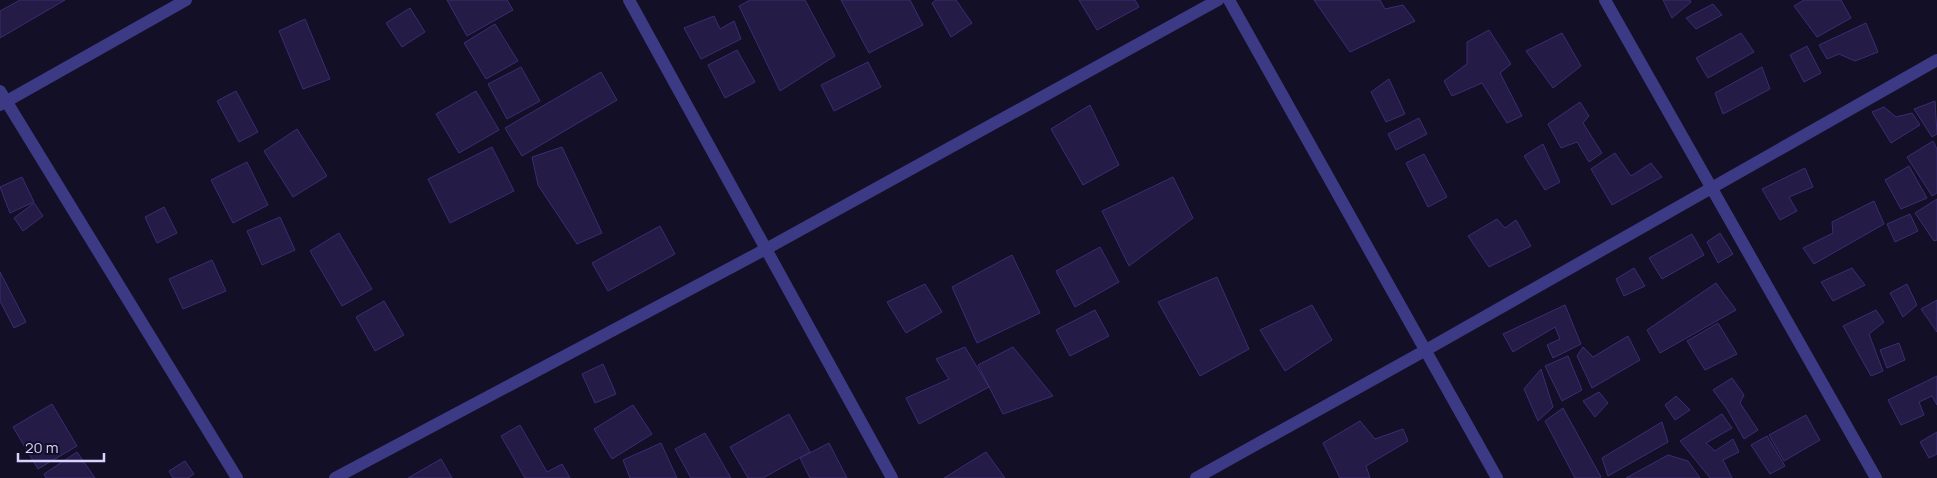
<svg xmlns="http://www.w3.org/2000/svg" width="1937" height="478" font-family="Manrope,sans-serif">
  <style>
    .building { fill: #241b47; stroke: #3b2d73 }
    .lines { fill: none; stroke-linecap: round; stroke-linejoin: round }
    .minor { stroke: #3d3a85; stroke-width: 12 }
  </style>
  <rect width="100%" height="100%" fill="#130f26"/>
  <!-- building -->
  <path class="building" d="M20,0H65L0,38V11Z
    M447,0H507L513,10L467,36Z
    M750,0H805L835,56L780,91L739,6Z
    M841,0H910L923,25L869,53Z
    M936,0H956L972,23L951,37L932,3Z
    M1079,0H1135L1139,7L1097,30Z
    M1314,0H1380L1385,9L1403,5L1415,21L1350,52Z
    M1663,0H1690L1691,2L1672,18Z
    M1804,0H1841L1851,18L1817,37L1794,6Z
    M1713,4L1722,15L1696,29L1686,18Z
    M410,8L425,32L402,47L386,23Z
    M714,16L720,29L734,21L741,39L701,59L684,28Z
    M305,19L330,79L303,89L279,31Z
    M1866,23L1878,52L1855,61L1839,54L1827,59L1819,45Z
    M495,24L518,61L486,79L464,43Z
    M1489,30L1511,64L1500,73L1522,116L1507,123L1482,83L1452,96L1444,81L1467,64V42Z
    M1562,33L1581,66L1553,88L1526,51Z
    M1741,33L1754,52L1708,78L1696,58Z
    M1807,46L1821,73L1804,82L1790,55Z
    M737,50L755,82L725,98L708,65Z
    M868,62L881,87L834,111L821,85Z
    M521,67L540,101L507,119L488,84Z
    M1762,67L1770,89L1723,114L1715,93Z
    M601,72L617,100L522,156L505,128Z
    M1389,79L1405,114L1386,122L1371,92Z
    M236,91L258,132L239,142L217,101Z
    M476,91L499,130L459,153L436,114Z
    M1935,101L1937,134L1932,137L1914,109Z
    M1580,102L1589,116L1583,123L1602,153L1589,162L1577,142L1561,148L1548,124Z
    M1090,105L1119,165L1083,185L1051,129Z
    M1884,107L1896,117L1912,113L1920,125L1891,143L1872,112Z
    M1419,118L1427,134L1396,150L1388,134Z
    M297,129L327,176L293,197L264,151Z
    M1933,141L1937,149V193L1932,196L1907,157Z
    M1543,144L1560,182L1545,190L1524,156Z
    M492,147L514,191L450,223L428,179Z
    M562,147L602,233L577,244L538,185L532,157Z
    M1615,153L1631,176L1651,163L1662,177L1612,205L1591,169Z
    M1424,154L1447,197L1428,207L1406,163Z
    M247,162L268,205L233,223L211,180Z
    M1909,166L1927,198L1901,209L1885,180Z
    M1805,168L1813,187L1789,197L1797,211L1780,220L1762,189Z
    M22,177L34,202L10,213L0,187Z
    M1173,177L1193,218L1129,266L1102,211Z
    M1937,199V240L1934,241L1915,213Z
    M1874,201L1884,224L1814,264L1803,248L1833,233L1832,222Z
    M34,203L43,216L23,231L14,218Z
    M164,207L177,233L157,243L145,217Z
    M1910,214L1918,231L1895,242L1887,224Z
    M280,217L295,250L262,265L247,231Z
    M1497,219L1505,228L1516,220L1531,246L1489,267L1468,236Z
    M660,226L675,254L608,291L592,263Z
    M339,233L372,289L342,306L310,251Z
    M1720,233L1733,254L1718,263L1707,242Z
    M1692,234L1704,255L1662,279L1649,258Z
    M1100,247L1119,282L1075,307L1056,271Z
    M1012,255L1040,313L977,343L952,287Z
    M212,260L226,291L183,309L169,279Z
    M1634,268L1645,286L1624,296L1616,279Z
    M1852,268L1865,285L1833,301L1821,282Z
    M0,272L26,322L14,328L0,301Z
    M1217,277L1249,349L1200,376L1158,302Z
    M1716,283L1736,310L1660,353L1647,330Z
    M925,284L942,312L906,333L887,302Z
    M1907,284L1917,305L1903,317L1890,293Z
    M1937,300V332L1921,309Z
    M384,301L404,335L375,351L356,317Z
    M1312,305L1332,340L1285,371L1260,330Z
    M1565,305L1581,344L1553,358L1547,345L1560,339L1555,327L1513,352L1503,334Z
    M1095,310L1109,336L1070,356L1056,330Z
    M1876,310L1884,322L1869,334L1883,371L1871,376L1843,326Z
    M1718,323L1737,354L1705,370L1687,341Z
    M1628,336L1640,360L1592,388L1577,356L1583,347L1593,357Z
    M1899,343L1905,360L1887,368L1880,350Z
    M965,347L989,387L919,424L906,398L949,379L936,359Z
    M1013,347L1053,396L1003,414L978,365Z
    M1568,356L1582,390L1562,401L1545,366Z
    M603,364L616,394L595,403L582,374Z
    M1541,369L1553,407L1538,421L1524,389Z
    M1937,376V405L1932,396L1919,402L1924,415L1901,425L1888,400Z
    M1732,378L1744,395L1740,403L1758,430L1744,439L1727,409L1713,390Z
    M1599,392L1608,403L1595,417L1583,401Z
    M1676,396L1690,410L1675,420L1665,405Z
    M52,404L77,446L38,469L13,427Z
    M633,405L652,434L612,459L594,429Z
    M1563,408L1601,477L1599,478H1575L1545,421Z
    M789,414L810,452L763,478H748L730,447Z
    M1722,414L1732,428L1706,443L1715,451L1733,439L1739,452L1723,460L1732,478H1710L1680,441Z
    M1806,415L1820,440L1784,461L1769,435Z
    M1360,421L1375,439L1403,429L1408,441L1366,466L1370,478H1340L1323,443Z
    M1662,422L1668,442L1608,476L1602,458Z
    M520,425L547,472L562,464L570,478H525L501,436Z
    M1937,432V454L1929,458L1920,442Z
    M705,433L731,478H691L675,449Z
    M1767,436L1785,466L1770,474L1751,445Z
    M661,443L677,478H630L623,460Z
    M829,443L847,478H810L800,458Z
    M77,452L95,478H46L44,474Z
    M986,452L1005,478H944Z
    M1668,455L1688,461L1700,478H1626Z
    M441,459L452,478H408Z
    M185,461L194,474L188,478H173L169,471Z"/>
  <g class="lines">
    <!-- minor -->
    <path class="minor" d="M629,0L892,478
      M1229,0L1497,478
      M1605,0L1876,478
      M0,91L237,478
      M0,105L186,0
      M335,478L766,249L1218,0
      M1196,478L1426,350L1937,60"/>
  </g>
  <!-- scale -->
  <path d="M18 453v8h86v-8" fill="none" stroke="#d9d4ff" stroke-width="2.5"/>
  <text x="25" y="453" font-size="15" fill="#d9d4ff" stroke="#130f26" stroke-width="4" paint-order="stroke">20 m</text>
</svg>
